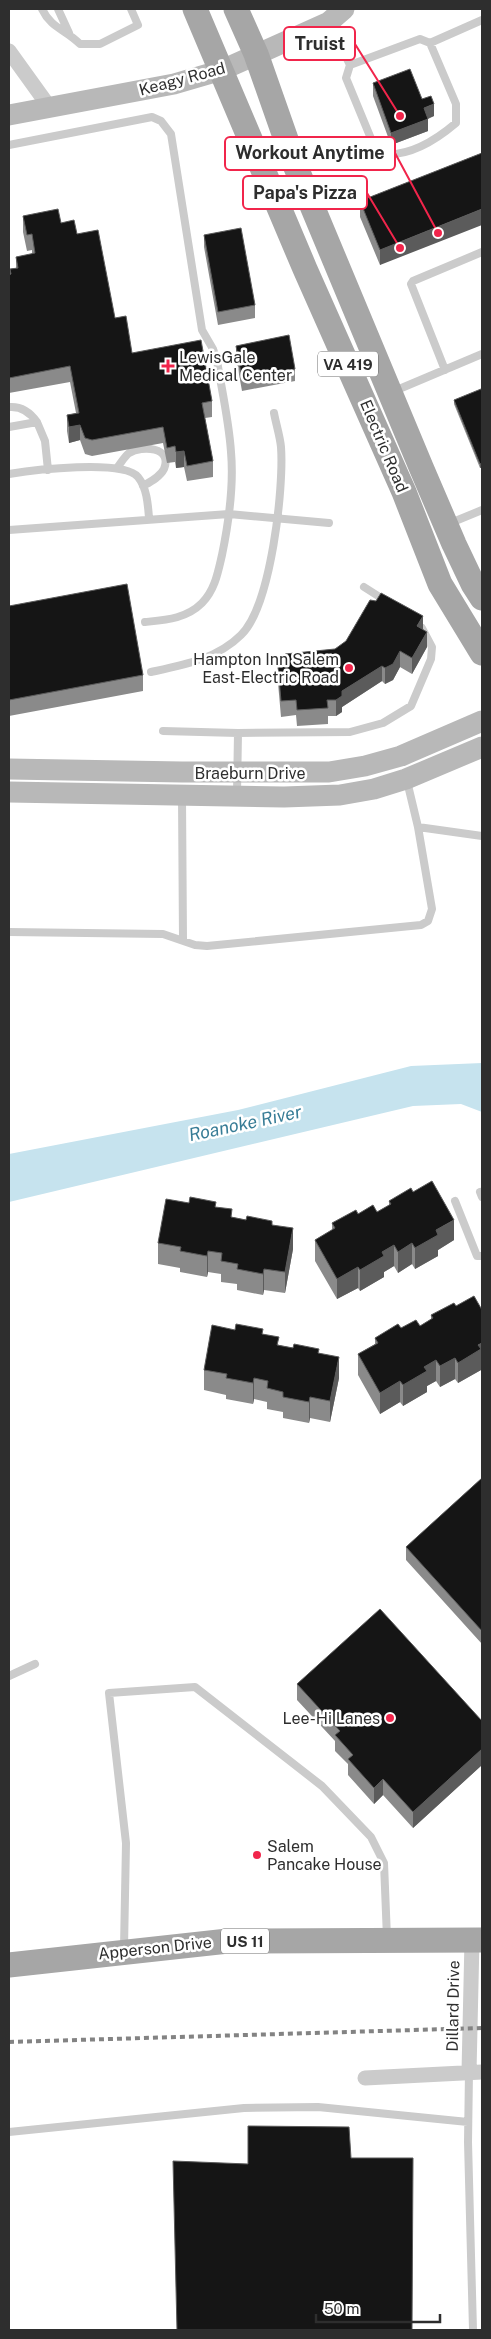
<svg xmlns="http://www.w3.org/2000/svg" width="491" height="2339" font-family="'Public Sans',sans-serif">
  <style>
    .water { fill: #c6e3ee }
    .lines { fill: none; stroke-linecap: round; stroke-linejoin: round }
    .lane { stroke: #cbcbcb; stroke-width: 8 }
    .street { stroke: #cbcbcb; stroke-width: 15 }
    .secondary { stroke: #b8b8b8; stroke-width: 21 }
    .primary { stroke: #a6a6a6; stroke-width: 25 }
    .rail { stroke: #838383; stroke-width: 4; stroke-dasharray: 5 4; stroke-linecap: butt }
    .wall { fill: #8a8a8a }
    .shaded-wall { fill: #5b5b5b }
    .building { fill: #151515; stroke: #5b5b5b }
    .poi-dot { fill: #f1254b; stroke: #fff; stroke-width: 2 }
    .labels { text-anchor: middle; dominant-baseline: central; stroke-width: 5; stroke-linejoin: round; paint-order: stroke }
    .shield { fill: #fff; stroke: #6d6d6d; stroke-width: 1 }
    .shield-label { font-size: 15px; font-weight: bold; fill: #2e2e2e }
    .street-label { font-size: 16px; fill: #2e2e2e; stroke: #fff }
    .poi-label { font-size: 16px; fill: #2e2e2e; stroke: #fff; text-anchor: start }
    .water-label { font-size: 18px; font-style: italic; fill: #377c96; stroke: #fff }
    .leader { fill: none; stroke: #f1254b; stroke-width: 2 }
    .callout-dot { fill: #f1254b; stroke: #fff; stroke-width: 2 }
    .callout { fill: #fff; stroke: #f1254b; stroke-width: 2 }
    .callout-label { font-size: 18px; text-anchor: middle; font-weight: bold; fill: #2e2e2e }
  </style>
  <rect width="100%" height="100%" fill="#fff"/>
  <!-- water -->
  <path class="water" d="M482,1063V1112L461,1104L413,1106L9,1202V1154L238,1110L411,1066Z"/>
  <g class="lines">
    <!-- lane -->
    <path class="lane" d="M42,9C51,28 65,29 80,44H100L138,25L131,9
      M58,9L69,33
      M330,24L350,65L346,78L372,141L382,154C410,157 436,140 456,123V104L430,43L420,39L350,65
      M430,43L482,20
      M9,145L152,117L161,121L171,134L202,330L213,349L217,361C222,391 229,422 231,452C234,486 229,521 222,555C218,572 215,590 202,603C186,619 165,620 145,622
      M445,370L411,284L413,281L482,252
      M392,392L482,354
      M9,407C21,406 30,412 37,422
      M9,427L37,422L45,441L48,470
      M117,468C121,463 124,457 129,453C142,445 173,447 164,469C160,477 150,482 143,486
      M9,474C33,470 123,459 138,477C147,488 148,505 149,518
      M448,524L482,510
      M9,530L229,514L329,523
      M364,587L386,601
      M151,672C184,665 217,659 241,635C271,606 284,488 281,447C280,436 276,424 274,413
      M163,731L238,733L237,794
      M238,733L350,732L383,723L411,706L431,659L432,647L422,628
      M182,798L183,940
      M418,827L482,836
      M9,932L163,934L195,945L207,946L421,925L428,921L432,909L418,827L407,781
      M480,1192L482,1197
      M455,1201L477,1256H482
      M9,1676L35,1664
      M124,1948L126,1843L109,1693L195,1687L322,1786L371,1837L384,1863L387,1938
      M469,2072L468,2142L473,2330
      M9,2132L244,2108L318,2107L468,2122"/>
    <!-- street -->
    <path class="street" d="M9,51L50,108
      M469,2072L472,1940
      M365,2078L482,2072"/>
    <!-- secondary -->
    <path class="secondary" d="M9,115L174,84L222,70L329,22L344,9
      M9,769L182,772H329L365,766L401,756L482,721
      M9,792L284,797L340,795L374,789L406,779L482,747"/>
    <!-- primary -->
    <path class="primary" d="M195,9L305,269L404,492L440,584L482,653
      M236,9L256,54L295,165L421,467L454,544L473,584L482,598
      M9,1965L228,1941L482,1940"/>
    <!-- rail -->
    <path class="rail" d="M9,2042L482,2028"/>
  </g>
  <!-- wall -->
  <path class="wall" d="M373,83L422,99L434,116L428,119V131L391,145L373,96Z
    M482,153L380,265L360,217V201Z
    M23,216L61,223L77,234L115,318L132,353L212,401V417L205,418L213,461V477L187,481L184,467L176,468L175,462L167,463L163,443L92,456L85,454L80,440L69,443L67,431V415L76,413L70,382L9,393V275L10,274V269L16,268V257L32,254V250L27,251L23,232Z
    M204,235L255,305V318L218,325L204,247Z
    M236,346L295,369V381L242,391L236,358Z
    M482,393V467L480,468L454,404V400Z
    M9,606L143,675V691L9,716Z
    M427,647L412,674L400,667L393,680L385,684L382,681L342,707V712L336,716H328V724L297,726L296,715L281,717L278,683V667L335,649Z
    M413,1192L454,1240L438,1250V1256L415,1269L412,1264L398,1273L394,1266L384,1272V1277L360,1291L358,1288L337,1299L315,1261V1240L332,1230V1223L358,1214L377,1212L389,1205V1201Z
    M216,1207L232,1217L272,1225L293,1249L285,1293L264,1290L263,1295L237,1290V1284L221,1282V1274L208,1272L207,1277L180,1272V1268L158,1264V1243Z
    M431,1315L481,1364V1370L458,1383L455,1379L440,1387L436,1381L427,1386V1392L403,1406L400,1402L380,1414L358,1375V1354L375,1344V1338L401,1328L420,1326L431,1319Z
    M263,1334L279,1345L319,1353L339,1378L330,1422L310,1418L309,1423L283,1418V1412L267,1409V1402L254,1399L253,1404L226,1399V1395L204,1390V1370Z
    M482,1478V1644L406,1560V1547Z
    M297,1684L482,1721V1765L413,1828L383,1795L374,1804L348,1775V1764L335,1751V1741L297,1700Z"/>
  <!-- shaded-wall -->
  <path class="shaded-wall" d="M434,104V116L424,120V108Z
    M428,119V131L391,145V133Z
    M482,209V225L380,265V250Z
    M80,425V440L69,443V427Z
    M184,451V467L176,468V452Z
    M482,463V467L480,468V464Z
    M423,616V632L417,626Z
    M427,632V647L412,674V658Z
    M400,651V667L393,680L385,684V668Z
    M382,666V681L342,707V712L336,716V700L342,691Z
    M454,1220V1240L438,1250V1256L415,1269V1248L436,1230Z
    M293,1228V1249L285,1293V1272Z
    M412,1243V1264L398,1273V1252Z
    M394,1245V1266L384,1272V1277L360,1291V1270L382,1252Z
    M208,1251V1272L207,1277V1256Z
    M358,1267V1288L337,1299V1279Z
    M264,1269V1290L263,1295V1274Z
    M482,1343V1363L481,1364V1370L458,1383V1363L478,1345Z
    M339,1357V1378L330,1422V1401Z
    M455,1358V1379L440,1387V1366Z
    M436,1360V1381L427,1386V1392L403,1406V1385L424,1367Z
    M254,1378V1399L253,1404V1383Z
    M400,1381V1402L380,1414V1393Z
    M310,1397V1418L309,1423V1402Z
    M482,1749V1765L413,1828V1812Z
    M383,1779V1795L374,1804V1788Z"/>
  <!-- building -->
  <path class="building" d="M410,69L422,99L431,96L434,104L424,108L428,119L391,133L373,83Z
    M482,153V209L380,250L360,201Z
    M58,209L61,223L74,220L77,234L98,230L115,318L126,316L132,353L201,340L212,401L202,403L213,461L187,466L184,451L176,452L175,446L167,448L163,427L92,440L85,438L80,425L69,427L67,415L79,413L70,366L9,378V275L11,274L10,269L18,268L16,257L35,253L32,234L27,235L23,216Z
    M241,228L255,305L218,312L204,235Z
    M289,335L295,369L242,379L236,346Z
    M481,389L482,393V463L480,464L454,400Z
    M127,584L143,675L9,700V606Z
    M381,593L423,616L417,626L427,632L412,658L400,651L393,664L385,668L382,666L342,691V696L336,700H327L328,708L297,710L296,700L281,701L278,667L283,665L285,654L335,649L346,641L370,600L376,601Z
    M432,1181L454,1220L436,1230L438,1235L415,1248L412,1243L398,1252L394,1245L382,1252L384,1256L360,1270L358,1267L337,1279L315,1240L335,1228L332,1223L356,1210L358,1214L373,1205L377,1212L391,1204L389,1201L411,1188L413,1192Z
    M190,1197L216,1202L215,1207L232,1209L231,1217L246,1220L247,1216L272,1221V1225L293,1228L285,1272L264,1269L263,1274L237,1269L238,1264L221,1261L222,1253L208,1251L207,1256L180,1251L181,1247L158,1243L166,1199L189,1203Z
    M474,1296L482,1310V1343L478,1345L481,1349L458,1363L455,1358L440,1366L436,1360L424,1367L427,1371L403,1385L400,1381L380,1393L358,1354L378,1343L375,1338L398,1324L401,1328L416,1320L420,1326L433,1318L431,1315L454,1303L456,1306Z
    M236,1324L263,1329L262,1334L279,1337L277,1345L293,1348L294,1344L319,1349L318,1353L339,1357L330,1401L310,1397L309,1402L283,1397V1392L267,1388L268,1381L254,1378L253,1383L226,1378L227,1374L204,1370L212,1325L235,1330Z
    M482,1478V1631L406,1547Z
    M380,1609L482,1721V1749L413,1812L383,1779L374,1788L348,1759L353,1755L335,1735L340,1731L297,1684Z
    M248,2126L349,2127L351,2158H413L412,2330H177L173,2161L248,2164Z"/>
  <!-- markers -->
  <g class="poi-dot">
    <path d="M165.5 358.5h5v5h5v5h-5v5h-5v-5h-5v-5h5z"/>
    <circle cx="349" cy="668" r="5"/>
    <circle cx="390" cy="1718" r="5"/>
    <circle cx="257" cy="1855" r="5"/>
  </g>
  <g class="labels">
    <!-- shield labels -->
    <g class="shield">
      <rect x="318" y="351.5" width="60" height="25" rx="4"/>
      <rect x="221" y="1928.5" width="48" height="25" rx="4"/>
    </g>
    <g class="shield-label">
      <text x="348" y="364">VA 419</text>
      <text x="245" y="1941">US 11</text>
    </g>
    <!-- street labels -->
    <g class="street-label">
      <text transform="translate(182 79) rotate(-15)">Keagy Road</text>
      <text transform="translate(384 446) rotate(67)">Electric Road</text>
      <text x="250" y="773">Braeburn Drive</text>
      <text transform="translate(155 1948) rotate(-6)">Apperson Drive</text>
      <text transform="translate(453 2006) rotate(-89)">Dillard Drive</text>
    </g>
    <!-- poi labels -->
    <g class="poi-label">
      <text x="179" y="357">LewisGale<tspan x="179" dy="18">Medical Center</tspan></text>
      <text x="339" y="659" text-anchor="end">Hampton Inn Salem<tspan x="339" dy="18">East-Electric Road</tspan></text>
      <text x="380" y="1718" text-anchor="end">Lee-Hi Lanes</text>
      <text x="267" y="1846">Salem<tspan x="267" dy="18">Pancake House</tspan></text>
    </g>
    <!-- water labels -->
    <g class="water-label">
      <text transform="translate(245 1123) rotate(-12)">Roanoke River</text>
    </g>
  </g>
  <!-- callouts -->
  <path class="leader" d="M400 116L355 44M438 233L395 153M400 248L367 193"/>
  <g class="callout-dot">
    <circle cx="400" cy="116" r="5"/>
    <circle cx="438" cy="233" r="5"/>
    <circle cx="400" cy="248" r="5"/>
  </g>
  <g class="callout">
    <rect x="284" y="27" width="71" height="33" rx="5"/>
    <rect x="225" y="137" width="170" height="33" rx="5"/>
    <rect x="243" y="176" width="124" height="33" rx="5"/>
  </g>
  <g class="callout-label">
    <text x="320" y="50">Truist</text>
    <text x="310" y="159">Workout Anytime</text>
    <text x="305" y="199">Papa's Pizza</text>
  </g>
  <!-- border -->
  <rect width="491" height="2339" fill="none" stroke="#2e2e2e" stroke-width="20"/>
  <!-- scale -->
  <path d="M316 2314v8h124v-8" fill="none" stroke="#2e2e2e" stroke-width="2.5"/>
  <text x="324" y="2314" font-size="15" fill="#2e2e2e" stroke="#ffffff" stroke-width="4" paint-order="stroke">50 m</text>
</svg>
